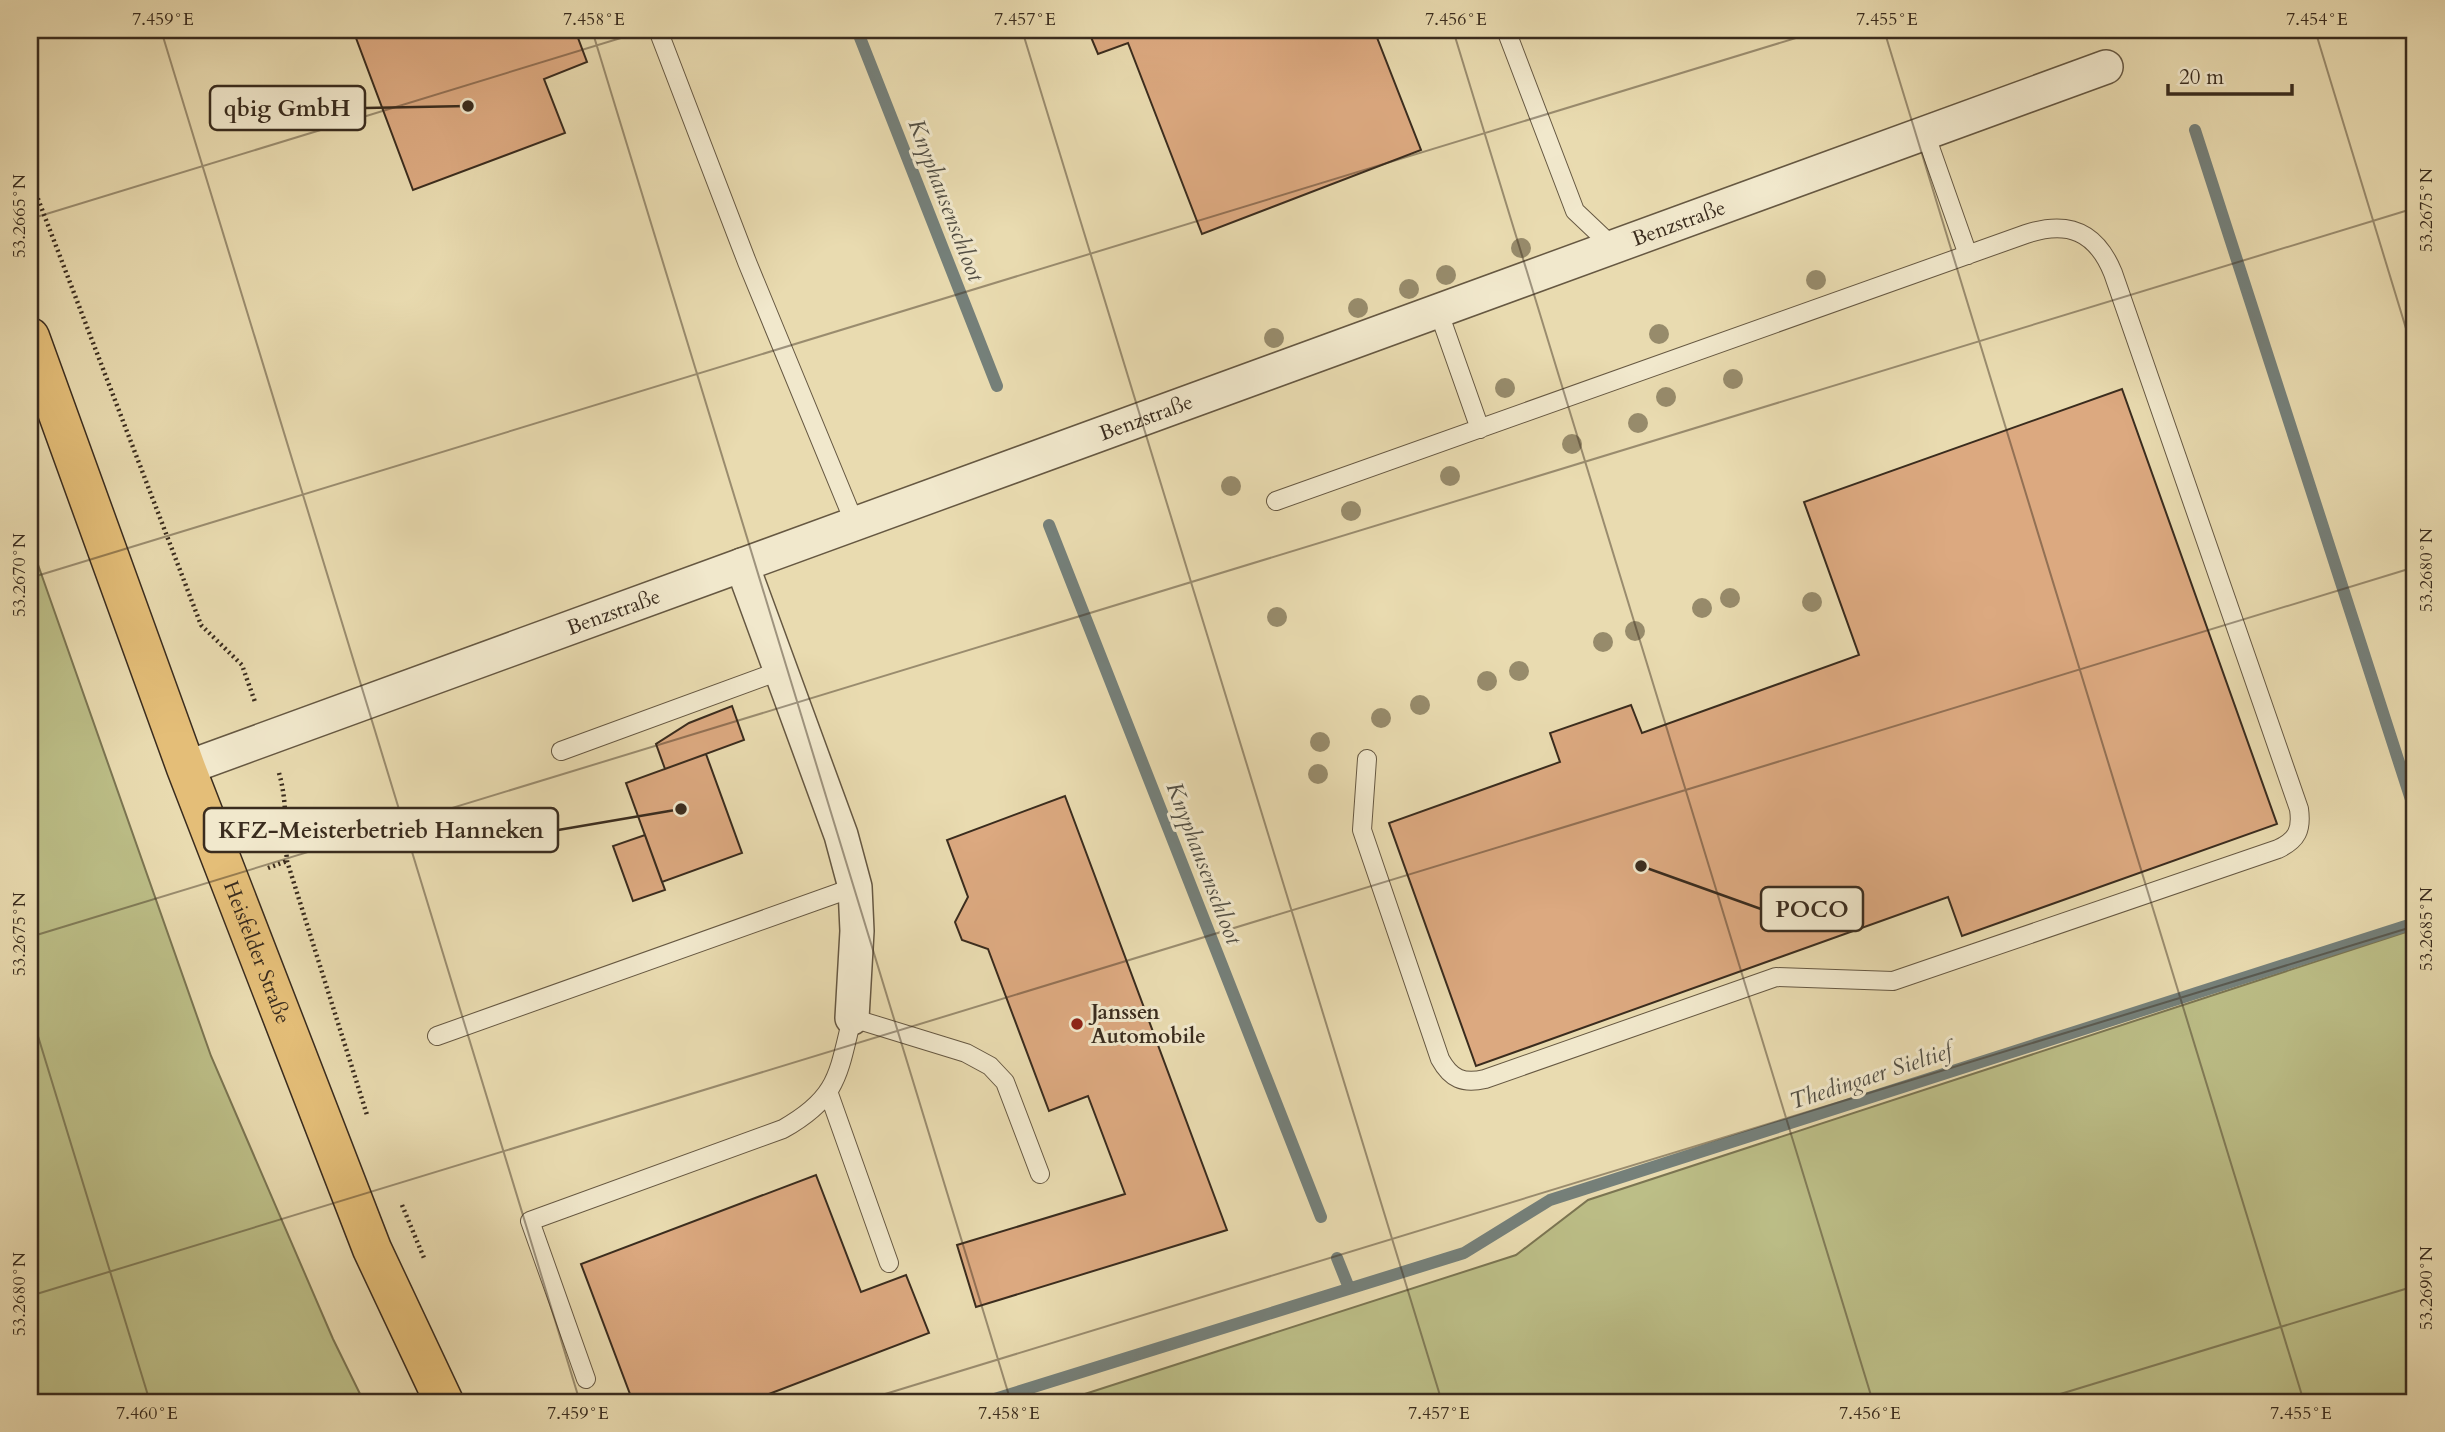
<svg xmlns="http://www.w3.org/2000/svg" width="2445" height="1432" font-family="Cardo,serif">
  <style>
    .green { fill: #bcbe87; stroke: #7b7552; stroke-width: 2 }
    .lines { fill: none; stroke-linecap: round; stroke-linejoin: round }
    .stream { stroke: #75807a; stroke-width: 12 }
    .building { fill: #dca980; stroke: #3a2c1e; stroke-width: 2 }
    .lane-casing { stroke: #665842; stroke-width: 20 }
    .street-casing { stroke: #665842; stroke-width: 36 }
    .primary-casing { stroke: #3a2c1e; stroke-width: 41 }
    .path { stroke: #3a2c1e; stroke-width: 4.5; stroke-dasharray: 2 3.5; stroke-linecap: butt }
    .lane { stroke: #f1e8cc; stroke-width: 18 }
    .street { stroke: #f1e8cc; stroke-width: 33 }
    .primary { stroke: #e4be78; stroke-width: 38 }
    .tree { fill: #978b6b }
    .ticks { fill: none; stroke: #3a2c1e; stroke-width: 2; stroke-opacity: 0.45 }
    .poi-dot { fill: #8f2418; stroke: #f1e8cc; stroke-width: 2.5 }
    .labels { text-anchor: middle; dominant-baseline: central; stroke-width: 6; stroke-linejoin: round; paint-order: stroke }
    .street-label { font-size: 21px; fill: #3a2c1e; stroke: #f1e8cc }
    .poi-label { font-size: 21px; font-weight: bold; fill: #3a2c1e; stroke: #f1e8cc; text-anchor: start }
    .water-label { font-size: 23px; font-style: italic; fill: #534f44; stroke: #f1e8cc }
    .leader { fill: none; stroke: #3a2c1e; stroke-width: 2.5 }
    .callout-dot { fill: #3a2c1e; stroke: #f1e8cc; stroke-width: 2.5 }
    .callout { fill: #f1e8cc; stroke: #3a2c1e; stroke-width: 2.5 }
    .callout-label { font-size: 23px; text-anchor: middle; font-weight: bold; fill: #3a2c1e }
    .neatline { fill: none; stroke: #3a2c1e; stroke-width: 2.5 }
    .ticks-label { font-size: 18px; text-anchor: middle; fill: #3a2c1e }
  </style>
  <rect width="100%" height="100%" fill="#e9dbb0"/>
  <filter id="stains"><feTurbulence type="fractalNoise" baseFrequency=".00286" numOctaves="4"/><feColorMatrix values="0 0 0 0 .2 0 0 0 0 .09 0 0 0 0 .02 0 0 0 .5 -.17"/></filter>
  <radialGradient id="worn" r=".72"><stop offset=".6" stop-color="#630" stop-opacity="0"/><stop offset="1" stop-color="#630" stop-opacity=".3"/></radialGradient>
  <!-- green -->
  <path class="green" d="M30,542L211,1056L333,1339L364,1402H30Z
    M2415,929V1402H1060L1516,1255L1588,1200Z"/>
  <g class="lines">
    <!-- stream -->
    <path class="stream" d="M857,30L997,386
      M2195,130L2415,812
      M1049,525L1321,1217
      M1337,1258L1349,1288
      M985,1402L1464,1253L1550,1200L2415,923"/>
  </g>
  <!-- building -->
  <path class="building" d="M353,30H575L587,62L544,79L565,133L413,190Z
    M1088,30H1374L1421,150L1202,234L1128,43L1098,54Z
    M2122,389L2277,824L1962,936L1948,897L1476,1066L1389,823L1560,762L1550,733L1631,705L1642,733L1859,655L1804,502Z
    M732,706L744,740L665,769L656,744L689,723Z
    M706,754L742,853L662,882L626,783Z
    M1065,796L1227,1230L976,1307L957,1245L1125,1194L1088,1096L1049,1111L988,949L962,940L955,922L968,897L947,840Z
    M645,835L665,890L633,901L613,846Z
    M816,1175L861,1292L906,1275L929,1333L748,1402H633L581,1264Z"/>
  <g class="lines">
    <!-- lane casing -->
    <g class="lane-casing">
      <path id="lane" d="M658,30L747,262L855,524
        M1506,30L1575,211L1613,247
        M1925,133L1968,255
        M1438,310L1480,429
        M1276,501L2026,234C2068,220 2096,231 2113,273L2299,809C2302,830 2297,840 2278,849L1893,981L1776,977L1485,1079C1463,1084 1451,1079 1440,1059L1362,830L1367,759
        M561,751L782,670
        M437,1036L855,887
        M829,1094L889,1263
        M586,1379L530,1221L783,1129C838,1098 838,1075 852,1018L966,1053L990,1066L1005,1082L1040,1174"/>
    </g>
    <!-- street casing -->
    <g class="street-casing">
      <g id="street">
        <path d="M742,565L841,835L855,887L857,931L852,1018"/>
        <path id="s1" d="M186,768L2106,67"/>
      </g>
    </g>
    <!-- primary casing -->
    <g class="primary-casing">
      <g id="primary">
        <path id="s2" d="M30,337L186,768L372,1249L444,1402"/>
      </g>
    </g>
    <!-- path -->
    <path class="path" d="M30,178L201,625L242,665L255,702
      M279,773C288,804 284,830 287,861L367,1115
      M268,868L287,861
      M402,1205L424,1258"/>
    <!-- lane -->
    <use href="#lane" class="lane"/>
    <!-- street -->
    <use href="#street" class="street"/>
    <!-- primary -->
    <use href="#primary" class="primary"/>
  </g>
  <!-- trees -->
  <g class="tree">
    <circle cx="1521" cy="248" r="10"/>
    <circle cx="1446" cy="275" r="10"/>
    <circle cx="1816" cy="280" r="10"/>
    <circle cx="1409" cy="289" r="10"/>
    <circle cx="1358" cy="308" r="10"/>
    <circle cx="1659" cy="334" r="10"/>
    <circle cx="1274" cy="338" r="10"/>
    <circle cx="1733" cy="379" r="10"/>
    <circle cx="1505" cy="388" r="10"/>
    <circle cx="1666" cy="397" r="10"/>
    <circle cx="1638" cy="423" r="10"/>
    <circle cx="1572" cy="444" r="10"/>
    <circle cx="1450" cy="476" r="10"/>
    <circle cx="1231" cy="486" r="10"/>
    <circle cx="1351" cy="511" r="10"/>
    <circle cx="1730" cy="598" r="10"/>
    <circle cx="1812" cy="602" r="10"/>
    <circle cx="1702" cy="608" r="10"/>
    <circle cx="1277" cy="617" r="10"/>
    <circle cx="1635" cy="631" r="10"/>
    <circle cx="1603" cy="642" r="10"/>
    <circle cx="1519" cy="671" r="10"/>
    <circle cx="1487" cy="681" r="10"/>
    <circle cx="1420" cy="705" r="10"/>
    <circle cx="1381" cy="718" r="10"/>
    <circle cx="1320" cy="742" r="10"/>
    <circle cx="1318" cy="774" r="10"/>
  </g>
  <!-- ticks -->
  <path class="ticks" d="M161,30L580,1402M592,30L1011,1402M1022,30L1442,1402M1453,30L1873,1402M1884,30L2304,1402M2315,30L2415,358M30,219L647,30M30,578L1822,30M30,937L2415,208M30,1010L150,1402M30,1296L2415,567M859,1402L2415,926M2034,1402L2415,1286"/>
  <!-- markers -->
  <circle class="poi-dot" cx="1077" cy="1024" r="7"/>
  <g class="labels">
    <!-- street labels -->
    <g class="street-label">
      <text stroke="none"><textPath href="#s1" startOffset="1589">Benzstraße</textPath></text>
      <text stroke="none"><textPath href="#s1" startOffset="1022">Benzstraße</textPath></text>
      <text stroke="none"><textPath href="#s1" startOffset="455">Benzstraße</textPath></text>
      <text stroke="none"><textPath href="#s2" startOffset="656">Heisfelder Straße</textPath></text>
    </g>
    <!-- poi labels -->
    <g class="poi-label">
      <text x="1091" y="1012">Janssen<tspan x="1091" dy="24">Automobile</tspan></text>
    </g>
    <!-- water labels -->
    <g class="water-label">
      <text transform="translate(946 200) rotate(69)">Knyphausenschloot</text>
      <text transform="translate(1204 863) rotate(69)">Knyphausenschloot</text>
      <text transform="translate(1871 1076) rotate(-18)">Thedingaer Sieltief</text>
    </g>
  </g>
  <!-- callouts -->
  <path class="leader" d="M468 106L365 108M681 809L558 830M1641 866L1761 909"/>
  <g class="callout-dot">
    <circle cx="468" cy="106" r="7"/>
    <circle cx="681" cy="809" r="7"/>
    <circle cx="1641" cy="866" r="7"/>
  </g>
  <g class="callout">
    <rect x="210" y="86" width="155" height="44" rx="7"/>
    <rect x="204" y="808" width="354" height="44" rx="7"/>
    <rect x="1761" y="887" width="102" height="44" rx="7"/>
  </g>
  <g class="callout-label">
    <text x="287" y="116">qbig GmbH</text>
    <text x="381" y="838">KFZ-Meisterbetrieb Hanneken</text>
    <text x="1812" y="917">POCO</text>
  </g>
  <!-- margin -->
  <rect width="2445" height="1432" fill="none" stroke="#e9dbb0" stroke-width="77"/>
  <!-- scale -->
  <path d="M2168 84v10h124v-10" fill="none" stroke="#3a2c1e" stroke-width="3.5"/>
  <text x="2179" y="84" font-size="21" fill="#3a2c1e" stroke="#f1e8cc" stroke-width="5" paint-order="stroke">20 m</text>
  <rect x="38" y="38" width="2368" height="1356" class="neatline"/>
  <g class="ticks-label">
    <text x="163" y="25">7.459°E</text>
    <text x="594" y="25">7.458°E</text>
    <text x="1025" y="25">7.457°E</text>
    <text x="1456" y="25">7.456°E</text>
    <text x="1887" y="25">7.455°E</text>
    <text x="2317" y="25">7.454°E</text>
    <text transform="translate(2426 210) rotate(-90)" y="6">53.2675°N</text>
    <text transform="translate(19 216) rotate(-90)" y="6">53.2665°N</text>
    <text transform="translate(2426 570) rotate(-90)" y="6">53.2680°N</text>
    <text transform="translate(19 575) rotate(-90)" y="6">53.2670°N</text>
    <text transform="translate(2426 929) rotate(-90)" y="6">53.2685°N</text>
    <text transform="translate(19 934) rotate(-90)" y="6">53.2675°N</text>
    <text transform="translate(2426 1288) rotate(-90)" y="6">53.2690°N</text>
    <text transform="translate(19 1294) rotate(-90)" y="6">53.2680°N</text>
    <text x="147" y="1419">7.460°E</text>
    <text x="578" y="1419">7.459°E</text>
    <text x="1009" y="1419">7.458°E</text>
    <text x="1439" y="1419">7.457°E</text>
    <text x="1870" y="1419">7.456°E</text>
    <text x="2301" y="1419">7.455°E</text>
  </g>
  <rect width="100%" height="100%" filter="url(#stains)"/>
  <rect width="100%" height="100%" fill="url(#worn)"/>
</svg>
